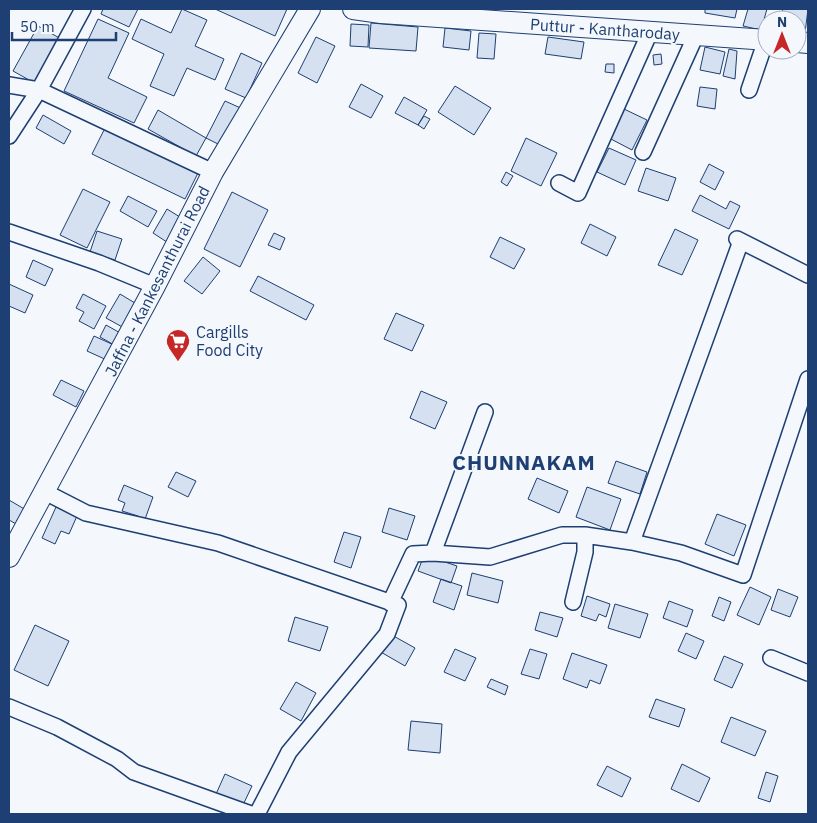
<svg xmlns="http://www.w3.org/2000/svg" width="817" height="823" font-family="'IBM Plex Sans',sans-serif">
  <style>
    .building { fill: #d5e0f0; stroke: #1d3f73 }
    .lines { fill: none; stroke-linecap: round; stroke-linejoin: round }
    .minor-casing { stroke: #1d3f73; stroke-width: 18 }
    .major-casing { stroke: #1d3f73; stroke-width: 22 }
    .minor { stroke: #f4f7fb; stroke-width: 15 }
    .major { stroke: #f4f7fb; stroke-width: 20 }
    .labels { text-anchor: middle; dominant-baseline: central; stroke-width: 4; stroke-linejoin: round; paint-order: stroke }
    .street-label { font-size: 16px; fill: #1d3f73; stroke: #f4f7fb }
    .poi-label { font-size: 16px; fill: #1d3f73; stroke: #f4f7fb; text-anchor: start }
    .district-label { font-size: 21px; font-weight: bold; letter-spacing: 1px; fill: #1d3f73; stroke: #f4f7fb }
  </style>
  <rect width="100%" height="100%" fill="#f4f7fb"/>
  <!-- building -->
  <path class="building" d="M103,9H138L129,27L101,14Z
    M182,9L207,20L195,46L224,59L215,80L187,68L174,96L150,86L164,54L132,39L141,19L171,33Z
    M215,9H287L275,36Z
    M705,9H737L735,18L705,13Z
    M748,9H767L761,30L743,26Z
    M783,9H808L805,33L797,31V20H779Z
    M98,19L129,33L108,78L147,97L134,123L64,91Z
    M371,23L418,27L416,51L369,48Z
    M351,24L369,25L368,47L350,46Z
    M38,26L63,40L38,85L13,71Z
    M445,28L471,31L469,50L443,47Z
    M479,33L496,34L494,59L477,58Z
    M316,37L335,46L317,83L298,73Z
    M548,37L584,42L581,59L545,54Z
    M705,47L725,52L720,74L700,70Z
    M729,49L737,51L735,79L723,76Z
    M241,53L262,63L246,98L225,89Z
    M661,54L662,64L654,65L653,55Z
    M606,64H614V73L605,72Z
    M361,84L383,96L371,118L349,107Z
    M455,86L491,108L474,135L438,112Z
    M700,87L717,89L715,109L697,106Z
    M404,97L427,110L418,125L395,113Z
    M225,101L245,110L226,148L206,138Z
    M624,109L647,120L632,150L609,138Z
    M158,110L206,138L196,156L148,129Z
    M43,115L71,131L64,144L36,128Z
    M424,116L430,119L424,129L418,125Z
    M105,128L198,173L185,199L92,154Z
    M526,138L557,153L541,186L511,171Z
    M609,148L636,160L625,185L597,172Z
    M709,164L724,172L715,190L700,182Z
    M646,168L676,178L668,201L638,191Z
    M506,172L513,176L507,186L501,182Z
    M83,189L110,202L87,248L60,235Z
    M232,192L268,210L240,267L204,249Z
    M700,195L726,209L730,201L740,206L729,229L692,211Z
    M128,196L157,211L148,227L120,211Z
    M167,209L188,222L173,246L153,233Z
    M590,224L616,237L607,256L581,243Z
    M675,229L698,240L682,275L658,265Z
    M97,231L122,239L115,260L90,252Z
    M274,233L285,238L280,250L268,245Z
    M500,237L525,249L514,269L490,257Z
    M203,257L220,271L202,294L184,281Z
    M33,260L53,269L45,286L26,277Z
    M258,276L314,305L306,320L250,291Z
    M9,284L33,295L25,313L9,306Z
    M83,294L106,306L94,329L79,321L84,312L76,308Z
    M120,294L140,306L126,329L106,318Z
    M396,313L424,325L412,351L384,339Z
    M106,325L124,335L118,347L100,337Z
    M94,336L116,346L109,361L87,351Z
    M61,380L84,391L76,407L53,395Z
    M421,391L447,402L435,429L410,418Z
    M616,461L647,472L640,494L608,483Z
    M176,472L196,481L188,497L168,487Z
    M537,478L568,491L559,513L528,499Z
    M124,485L153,497L144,522L138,519V516L122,511L125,503L118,500Z
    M587,487L621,499L610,530L576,517Z
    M9,500L26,510L18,525L9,520Z
    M56,507L77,516L69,534L61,531L55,544L42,538Z
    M389,508L415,516L407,540L382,532Z
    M717,514L746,525L734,556L705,544Z
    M344,532L361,537L351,568L334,562Z
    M424,555L457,566L451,583L418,571Z
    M472,573L503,581L498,603L467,595Z
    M441,579L462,586L454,610L433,602Z
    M750,587L771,597L759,625L737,615Z
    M778,589L798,597L790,617L771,610Z
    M587,596L610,604L606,617L599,614L596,621L581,616Z
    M719,597L731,602L724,621L712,616Z
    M669,601L693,610L687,627L663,618Z
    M615,604L648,614L640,638L608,628Z
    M540,612L563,618L557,637L535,630Z
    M295,617L328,627L320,651L288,641Z
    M35,625L69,641L48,686L14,670Z
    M686,633L704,641L696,659L678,651Z
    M390,634L415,648L405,666L379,651Z
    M455,649L476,658L465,681L444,672Z
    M530,649L547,654L539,679L521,674Z
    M572,653L607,665L600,684L590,680L587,688L563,679Z
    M724,656L743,664L732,688L714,680Z
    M491,679L508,686L505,695L487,687Z
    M296,682L316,693L301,721L280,709Z
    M656,699L685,709L679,727L649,717Z
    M731,717L766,731L755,756L721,742Z
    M411,721L442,724L440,753L408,750Z
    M682,764L710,778L699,802L671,789Z
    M607,766L631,778L622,797L597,785Z
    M766,772L778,776L770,802L758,798Z
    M225,774L252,786L242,807L216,794Z"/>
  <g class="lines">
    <!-- minor casing -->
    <g class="minor-casing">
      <path id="minor" d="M9,85L39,90L213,172
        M749,90L766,40
        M9,136L39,90L83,9
        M643,152L696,35
        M559,183L578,193L650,32
        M9,232L99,263L155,286
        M737,239L808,275
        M45,492L86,513L218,543L398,605L387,634L289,752L257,814
        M632,542L741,241
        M433,553L485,412
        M573,602L585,552V535
        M390,603L413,554L433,553L490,557L562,535H585L632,542L681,553L743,575L808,379
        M771,658L808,673
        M9,707L57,727L117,759L134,772L251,814"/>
    </g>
    <!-- major casing -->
    <g class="major-casing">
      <path id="major" d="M353,9L381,13L767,40
        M797,42L808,43
        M9,557L155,286L213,172L310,9"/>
    </g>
    <!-- minor -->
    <use href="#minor" class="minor"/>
    <!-- major -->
    <use href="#major" class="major"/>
  </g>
  <!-- icons -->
  <defs>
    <g id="supermarket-pin" transform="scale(1.25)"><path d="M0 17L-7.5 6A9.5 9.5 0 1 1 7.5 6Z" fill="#c62828" stroke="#f4f7fb"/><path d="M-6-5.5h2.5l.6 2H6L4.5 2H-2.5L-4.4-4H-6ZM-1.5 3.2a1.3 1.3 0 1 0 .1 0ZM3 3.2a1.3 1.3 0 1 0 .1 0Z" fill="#fff"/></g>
  </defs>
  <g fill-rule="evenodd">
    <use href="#supermarket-pin" x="178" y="341"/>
  </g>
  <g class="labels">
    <!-- street labels -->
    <g class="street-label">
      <text transform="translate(605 29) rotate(4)">Puttur - Kantharoday</text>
      <text transform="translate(157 281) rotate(-63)">Jaffna - Kankesanthurai Road</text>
    </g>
    <!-- poi labels -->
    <g class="poi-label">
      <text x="196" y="332">Cargills<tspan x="196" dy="18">Food City</tspan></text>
    </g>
    <!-- district labels -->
    <g class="district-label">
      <text x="524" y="462">CHUNNAKAM</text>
    </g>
  </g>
  <!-- border -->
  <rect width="817" height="823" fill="none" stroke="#1d3f73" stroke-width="20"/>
  <!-- north arrow -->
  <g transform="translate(782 35)"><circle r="24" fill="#f4f7fb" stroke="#9eadc5"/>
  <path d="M0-4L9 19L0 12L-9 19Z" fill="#c62828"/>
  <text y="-8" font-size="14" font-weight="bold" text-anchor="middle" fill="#1d3f73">N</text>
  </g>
  <!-- scale -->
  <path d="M12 32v8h104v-8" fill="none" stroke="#1d3f73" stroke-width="2.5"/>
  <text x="20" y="32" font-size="15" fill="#1d3f73" stroke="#f4f7fb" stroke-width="4" paint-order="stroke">50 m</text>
</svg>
